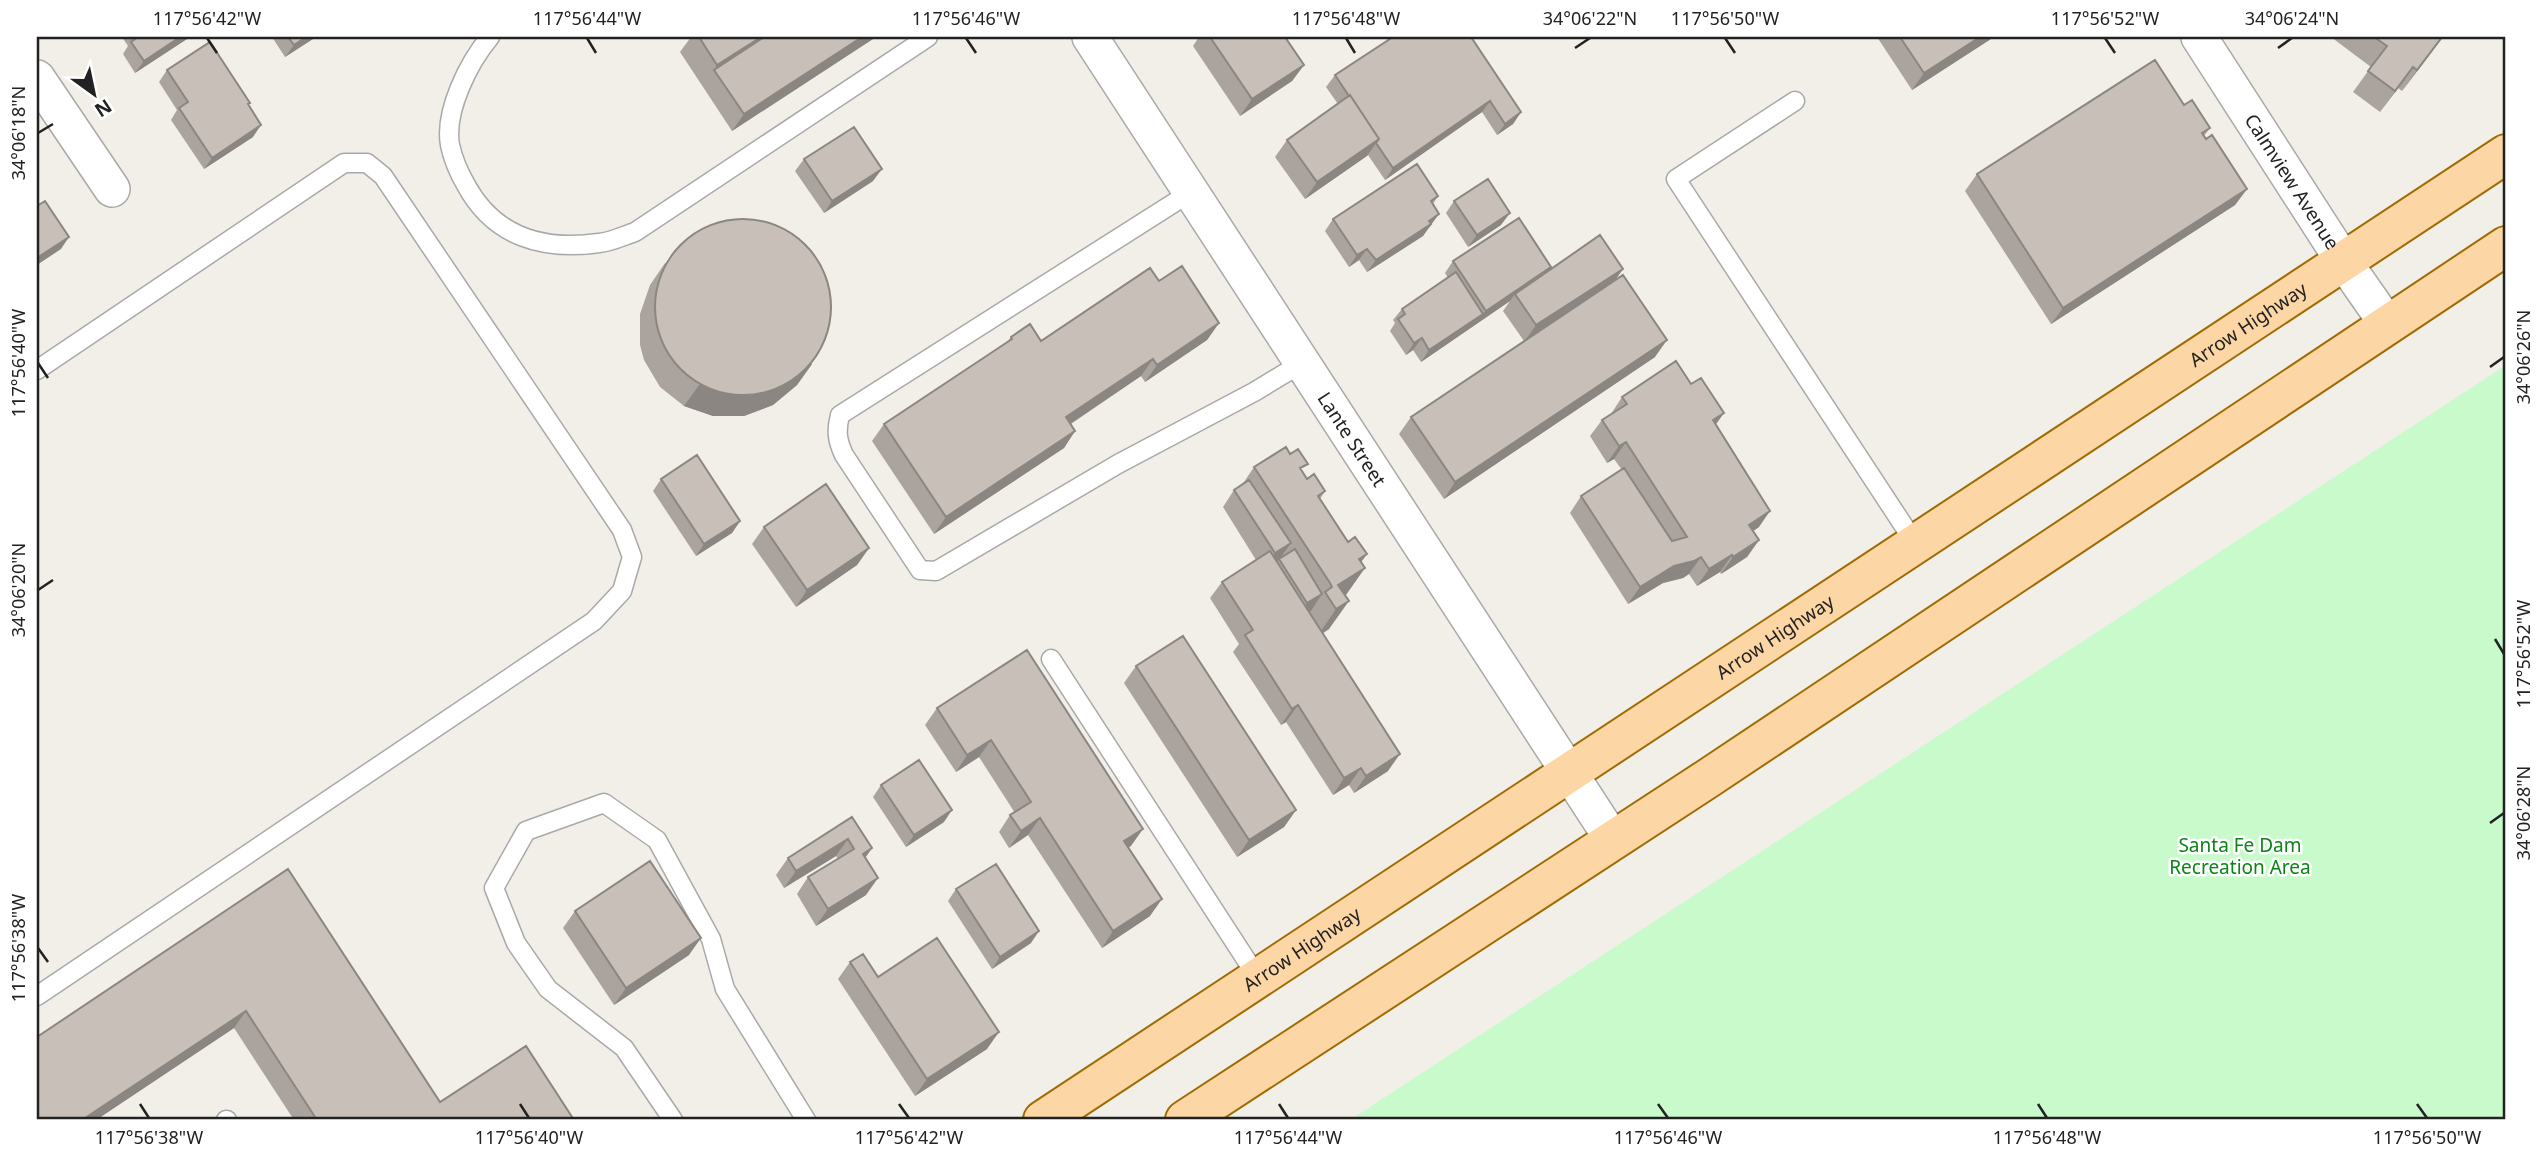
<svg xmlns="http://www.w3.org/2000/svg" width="2543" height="1157" font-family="'Noto Sans',sans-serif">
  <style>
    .park { fill: #c8facc }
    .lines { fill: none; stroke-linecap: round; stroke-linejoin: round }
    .service-casing { stroke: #a9a9a9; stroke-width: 21 }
    .minor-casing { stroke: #a9a9a9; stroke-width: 38 }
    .primary-casing { stroke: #a06b00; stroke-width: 42 }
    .service { stroke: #fff; stroke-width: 18 }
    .minor { stroke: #fff; stroke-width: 35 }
    .primary { stroke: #fcd6a4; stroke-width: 38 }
    .wall { fill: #aba49e }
    .shaded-wall { fill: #8b8681 }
    .building { fill: #c7bfb8; stroke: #8b8681; stroke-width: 2 }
    .ticks { fill: none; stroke: #222; stroke-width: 2.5 }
    .labels { text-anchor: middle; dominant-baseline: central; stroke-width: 5; stroke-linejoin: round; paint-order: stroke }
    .street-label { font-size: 19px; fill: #222; stroke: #fff }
    .park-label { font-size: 19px; fill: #0c8416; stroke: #fff }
    .neatline { fill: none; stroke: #222; stroke-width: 2.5 }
    .ticks-label { font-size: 18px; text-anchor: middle; fill: #222 }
  </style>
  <rect width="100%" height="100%" fill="#f2efe9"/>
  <!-- park -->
  <path class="park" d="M2506,365V1120H1350Z"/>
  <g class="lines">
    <!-- service casing -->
    <g class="service-casing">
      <path id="service" d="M490,37C469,62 444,111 450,145C453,159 459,173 466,185C494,237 543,251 599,243C611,242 623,236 635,232L928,37
        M1795,101L1676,179L1915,543
        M1191,192L840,415C836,431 837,440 844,455L920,570L936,571L1118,464L1254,392L1302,363
        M37,370L344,163H367L383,176L622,530L632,557L622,591L594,621L37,996
        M1051,659L1258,978
        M226,1120H227
        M673,1120L624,1048L548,989L516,943L494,888L526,831L604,803L657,840L711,939L725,989L806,1120"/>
    </g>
    <!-- minor casing -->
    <g class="minor-casing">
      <g id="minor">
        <path id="s1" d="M1090,37L1613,840"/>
        <path id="s2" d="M2199,37L2344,262L2388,325"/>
        <path d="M37,78L112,189"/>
      </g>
    </g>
    <!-- primary casing -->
    <g class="primary-casing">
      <g id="primary">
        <path id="s3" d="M1043,1120L2506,154"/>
        <path d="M1185,1120L1707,779L2506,246"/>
      </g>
    </g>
    <!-- service -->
    <use href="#service" class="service"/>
    <!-- minor -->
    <use href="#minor" class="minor"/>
    <!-- primary -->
    <use href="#primary" class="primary"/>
  </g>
  <!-- wall -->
  <path class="wall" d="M122,37H190L135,73L123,54L128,46Z
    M272,37H316L285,57Z
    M691,37H876L732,131L680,52Z
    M1199,37H1292L1287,40L1304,65L1292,81L1240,116L1193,46Z
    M1386,37H1471L1521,112L1513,124L1497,135L1482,112L1385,180L1368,155L1305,199L1275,157L1287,140L1338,104L1326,87L1335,75L1388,40Z
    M1877,37H1994L1912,90Z
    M2331,37H2443L2402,91L2398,88L2380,112L2353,92L2371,67Z
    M167,70L248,105L253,137L204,169L171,120L177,110L159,82Z
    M2184,105L2210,128L2204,136L2247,189L2235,205L2051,324L1965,191L1977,174Z
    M804,159L873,181L824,213L795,171Z
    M1438,196L1433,204L1431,226L1428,228L1423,236L1367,272L1359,260L1349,267L1325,231L1333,219Z
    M1454,201L1501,225L1468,247L1446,213Z
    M1453,261L1549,270L1623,269L1615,280L1655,357L1444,499L1399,434L1411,417L1524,341L1503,311L1510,301L1421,362L1413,350L1406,355L1390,331L1395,323L1393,320L1402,309L1448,278L1445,273Z
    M665,263L812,364L797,385L773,405L744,416H713L684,406L660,387L644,360L640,345V314L650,285Z
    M1159,281L1219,323L1207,340L1145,382L1141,376L1071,424L1075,431L1064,448L934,534L872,441L884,424L1006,343L1011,337L1041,341Z
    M1622,397L1716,425L1759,527L1753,531L1759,540L1747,557L1721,574L1720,572L1697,586L1689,574L1683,578L1663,583L1628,604L1570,513L1581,496L1622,470L1614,459L1607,463L1590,436L1602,420L1611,414Z
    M1254,467L1302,471L1307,479L1325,491L1320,499L1348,542L1367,554L1361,562L1329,629L1323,633L1388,771L1354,793L1349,785L1333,795L1286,722L1281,725L1233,652L1239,644L1210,598L1222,582L1256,560L1223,507L1234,490L1242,485Z
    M661,479L740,521L732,533L696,556L653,491Z
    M764,527L869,548L857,565L796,607L752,544Z
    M1027,650L1131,846L1128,847L1150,916L1102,948L1028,835L1009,848L999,832L1010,815L1015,813L979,757L956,772L925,725L937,708Z
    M1136,666L1296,810L1284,827L1237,857L1124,683Z
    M881,785L944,822L906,847L873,797Z
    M852,817L872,848L865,858L866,895L816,926L797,894L808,877L838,859L836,856L784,888L776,875L788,858Z
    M288,869L440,1102L574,1120H294L234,1028L96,1120H37Z
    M956,889L1031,943L992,969L948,901Z
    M575,911L689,955L614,1005L563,928Z
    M850,962L878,977L987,1049L915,1096L838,979Z"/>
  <!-- shaded-wall -->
  <path class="shaded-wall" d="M180,37H190L135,73L144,61Z
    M306,37H316L285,57L294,45Z
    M761,37H778L714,70L717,65Z
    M862,37H876L732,131L744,114Z
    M1980,37H1994L1912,90L1924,73Z
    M2442,37H2443L2402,91L2417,70Z
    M1304,65L1292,81L1240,116L1252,99Z
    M2413,67L2398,88L2380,112L2395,91Z
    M1490,101L1482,112L1385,180L1393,168Z
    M1521,112L1513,124L1497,135L1505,124Z
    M261,125L253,137L204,169L212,158Z
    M1379,139L1367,156L1305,199L1317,182Z
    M882,169L873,181L824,213L832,201Z
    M2247,189L2235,205L2051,324L2063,308Z
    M1510,213L1501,225L1468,247L1477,235Z
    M1439,214L1423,236L1367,272L1376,260Z
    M69,237L61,249L37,265V258Z
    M1367,249L1359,260L1349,267L1357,255Z
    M1551,267L1543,279L1515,294L1510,301L1421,362L1429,350Z
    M1623,269L1611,286L1524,342L1536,325Z
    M1219,323L1207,340L1145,382L1157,365Z
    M1422,338L1413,350L1406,355L1414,343Z
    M1667,340L1655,357L1444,499L1455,482Z
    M1153,359L1141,376L1055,434L1066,417Z
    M812,364L797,385L773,405L744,416H713L684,406L699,385Z
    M1724,413L1712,430L1713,420Z
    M1075,431L1064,448L934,534L946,517Z
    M1626,442L1614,459L1607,463L1619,446Z
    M1770,511L1759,527L1737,542L1749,525Z
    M740,521L732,533L696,556L704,544Z
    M1759,540L1747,557L1721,574L1733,557Z
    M1291,543L1279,560L1263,570L1275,553Z
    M869,548L857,565L796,607L807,590Z
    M1367,554L1351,576L1365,568L1346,595L1332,604L1338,585L1359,559Z
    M1732,555L1720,572L1697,586L1709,569Z
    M1701,557L1689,574L1683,578L1663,583L1628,604L1640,587L1674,566Z
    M1322,594L1311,611L1295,620L1307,603Z
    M1349,601L1329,629L1317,637L1336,609Z
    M1298,705L1286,722L1281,725L1292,709Z
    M991,740L979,757L956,772L967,755Z
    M1400,754L1388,771L1354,793L1366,776Z
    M1361,768L1349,785L1333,795L1344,778Z
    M952,810L944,822L906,847L914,835Z
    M1296,810L1284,827L1237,857L1249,840Z
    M1040,818L1028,835L1009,848L1021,831Z
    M1143,829L1131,846L1112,858L1124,841Z
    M848,839L836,856L784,888L796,871Z
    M872,848L860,865L863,854Z
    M878,878L866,895L816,926L828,909Z
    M1162,899L1150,916L1102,948L1113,931Z
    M1039,931L1031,943L992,969L1000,957Z
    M701,938L689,955L614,1005L626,988Z
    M246,1011L234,1028L96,1120H82Z
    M999,1032L987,1049L915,1096L927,1079Z"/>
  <!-- building -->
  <path class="building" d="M138,37H180L144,61L131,42Z
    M288,37H306L294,45Z
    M699,37H761L717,65Z
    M764,37H862L744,114L714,70Z
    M1210,37H1285L1304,65L1252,99Z
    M1393,37H1471L1521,112L1505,124L1490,101L1393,168L1376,143L1379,139L1350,95L1349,96L1335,75Z
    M1900,37H1980L1924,73Z
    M2374,37H2442L2417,70L2413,67L2395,91L2368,71L2387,46Z
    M210,42L250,103L248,104L261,125L212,158L179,108L188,102L167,70Z
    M2155,60L2184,105L2192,100L2210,128L2202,133L2206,139L2212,135L2247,189L2063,308L1977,174Z
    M1350,95L1379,139L1317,182L1287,140Z
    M854,127L882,169L832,201L804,159Z
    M1417,164L1438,196L1431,201L1439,214L1429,221L1431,224L1376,260L1367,249L1357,255L1333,219Z
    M1488,179L1510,213L1477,235L1454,201Z
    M45,201L69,237L37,258V206Z
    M1519,218L1551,267L1486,311L1453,261Z
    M655 307a88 88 0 1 1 176 0a88 88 0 1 1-176 0Z
    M1600,235L1623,269L1536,325L1515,294Z
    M1182,266L1219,323L1157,365L1153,359L1066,417L1075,431L946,517L884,424L1012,339L1011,337L1030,324L1041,341L1150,268L1159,281Z
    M1456,272L1483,314L1429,350L1422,338L1414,343L1398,319L1405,314L1402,309Z
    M1623,275L1667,340L1455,482L1411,417Z
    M1676,361L1691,384L1701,378L1724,413L1713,420L1770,511L1749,525L1759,540L1733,557L1732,555L1709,569L1701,557L1694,561L1674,566L1640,587L1581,496L1624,468L1672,541L1687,537L1626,442L1619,446L1602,420L1627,404L1622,397Z
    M1286,447L1290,454L1298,449L1308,464L1300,468L1307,479L1314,474L1325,491L1318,496L1348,542L1355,537L1367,554L1359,559L1365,568L1338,585L1349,601L1336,609L1325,592L1332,587L1330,583L1254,467Z
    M697,455L740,521L704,544L661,479Z
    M1249,480L1291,543L1275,553L1234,490Z
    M826,484L869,548L807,590L764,527Z
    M1295,549L1322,594L1307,603L1279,559Z
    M1270,551L1400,754L1366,776L1361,768L1344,778L1298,705L1292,709L1245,635L1253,630L1222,582Z
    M1183,636L1296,810L1249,840L1136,666Z
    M1027,650L1143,829L1124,841L1162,899L1113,931L1040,818L1021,831L1010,815L1031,802L991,740L967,755L937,708Z
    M919,760L952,810L914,835L881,785Z
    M852,817L872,848L863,854L878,878L828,909L808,877L854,849L848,839L796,871L788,858Z
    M650,861L701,938L626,988L575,911Z
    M996,864L1039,931L1000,957L956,889Z
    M288,869L440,1102L526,1046L574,1120H317L246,1011L82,1120H37V1037Z
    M937,938L999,1032L927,1079L850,962L863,954L878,977Z"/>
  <!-- ticks -->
  <path class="ticks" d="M207,38L217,53M587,38L596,53M966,38L976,53M1346,38L1355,53M1725,38L1735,53M2105,38L2115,53M1575,48L1590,38M2278,48L2292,38M38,133L53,124M38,363L48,378M2490,367L2504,357M38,590L53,580M2495,639L2504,654M2490,823L2504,813M38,948L48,962M140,1104L149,1118M520,1104L529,1118M899,1104L909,1118M1279,1104L1288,1118M1658,1104L1668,1118M2038,1104L2047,1118M2417,1104L2427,1118"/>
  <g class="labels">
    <!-- street labels -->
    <g class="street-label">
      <text stroke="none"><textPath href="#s2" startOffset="172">Calmview Avenue</textPath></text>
      <text stroke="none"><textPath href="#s3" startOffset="1444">Arrow Highway</textPath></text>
      <text stroke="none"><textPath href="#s1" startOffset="480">Lante Street</textPath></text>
      <text stroke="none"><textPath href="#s3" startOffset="877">Arrow Highway</textPath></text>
      <text stroke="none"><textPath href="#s3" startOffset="310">Arrow Highway</textPath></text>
    </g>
    <!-- park labels -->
    <g class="park-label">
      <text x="2240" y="845">Santa Fe Dam<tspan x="2240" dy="22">Recreation Area</tspan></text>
    </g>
  </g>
  <!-- border -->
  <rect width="2543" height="1157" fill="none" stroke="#ffffff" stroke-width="77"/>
  <!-- north arrow -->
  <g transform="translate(94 94) rotate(147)" stroke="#ffffff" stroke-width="5" paint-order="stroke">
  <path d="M0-5L12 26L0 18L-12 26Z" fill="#222222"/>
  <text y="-10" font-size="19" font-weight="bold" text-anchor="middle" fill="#222222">N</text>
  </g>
  <rect x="38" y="38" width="2466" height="1080" class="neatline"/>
  <g class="ticks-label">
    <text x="207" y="25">117°56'42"W</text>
    <text x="587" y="25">117°56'44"W</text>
    <text x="966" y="25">117°56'46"W</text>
    <text x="1346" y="25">117°56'48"W</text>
    <text x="1590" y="25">34°06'22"N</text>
    <text x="1725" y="25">117°56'50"W</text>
    <text x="2105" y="25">117°56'52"W</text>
    <text x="2292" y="25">34°06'24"N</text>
    <text transform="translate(19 133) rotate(-90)" y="6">34°06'18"N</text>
    <text transform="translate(2524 357) rotate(-90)" y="6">34°06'26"N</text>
    <text transform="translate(19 363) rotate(-90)" y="6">117°56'40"W</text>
    <text transform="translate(19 590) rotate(-90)" y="6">34°06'20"N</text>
    <text transform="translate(2524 654) rotate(-90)" y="6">117°56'52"W</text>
    <text transform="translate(2524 813) rotate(-90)" y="6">34°06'28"N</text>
    <text transform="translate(19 948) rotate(-90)" y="6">117°56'38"W</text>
    <text x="149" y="1144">117°56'38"W</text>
    <text x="529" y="1144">117°56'40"W</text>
    <text x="909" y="1144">117°56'42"W</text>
    <text x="1288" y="1144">117°56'44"W</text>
    <text x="1668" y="1144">117°56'46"W</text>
    <text x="2047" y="1144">117°56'48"W</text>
    <text x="2427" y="1144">117°56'50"W</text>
  </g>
</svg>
